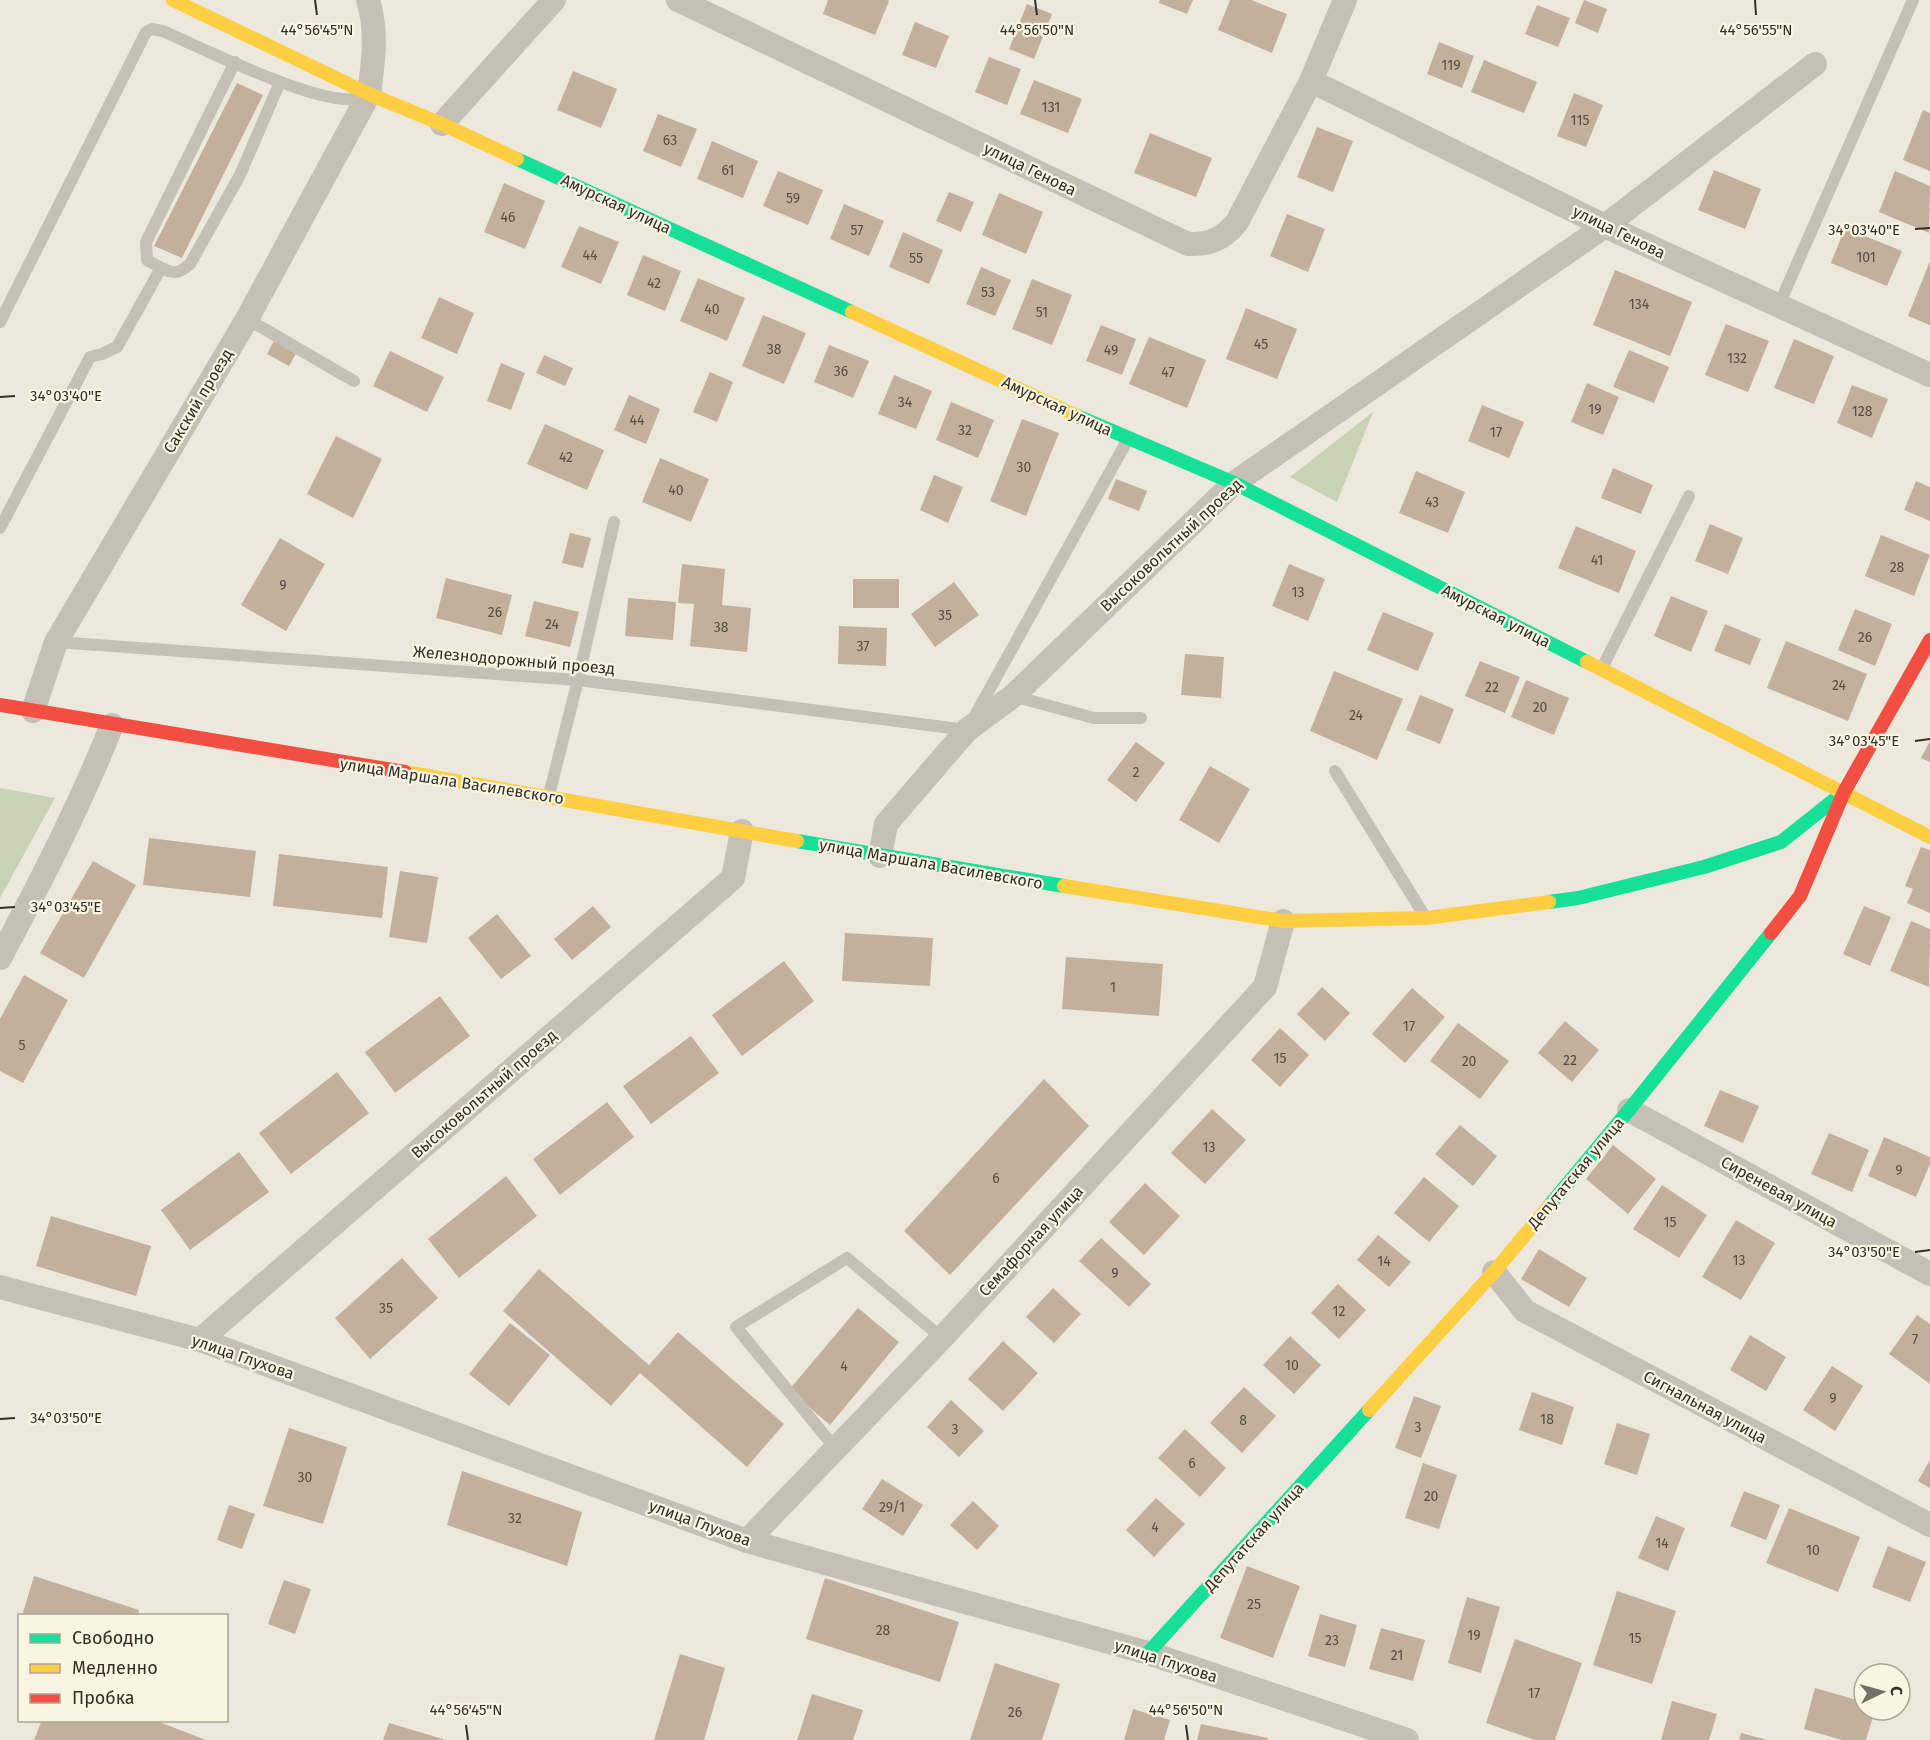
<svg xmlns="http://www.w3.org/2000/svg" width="1930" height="1740" font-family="'Fira Sans',sans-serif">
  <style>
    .green { fill: #c8d3b6 }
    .building { fill: #c2b09d }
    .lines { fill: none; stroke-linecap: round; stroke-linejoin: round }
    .lane { stroke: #c5c0b6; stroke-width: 12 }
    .street { stroke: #c5c0b6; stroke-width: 24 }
    .fast { stroke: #16e098; stroke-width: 14 }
    .slow { stroke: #ffcf43; stroke-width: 14 }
    .jam { stroke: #f24e42; stroke-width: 14 }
    .ticks { fill: none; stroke: #352e25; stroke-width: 2 }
    .labels { text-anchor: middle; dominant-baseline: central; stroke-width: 4.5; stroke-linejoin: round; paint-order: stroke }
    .number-label { font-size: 14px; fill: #584e43 }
    .street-label { font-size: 16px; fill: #352e25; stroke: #faf5e3 }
    .ticks-label { font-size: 15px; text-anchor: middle; fill: #352e25; stroke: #faf5e3; stroke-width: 4.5; stroke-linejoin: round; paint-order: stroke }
  </style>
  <rect width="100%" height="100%" fill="#ede8dc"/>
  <!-- green -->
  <path class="green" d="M1373,412L1337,502L1290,477Z
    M0,788L55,798L0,898Z"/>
  <!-- building -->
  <path class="building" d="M828,0H887L889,1L875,35L823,14Z
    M1160,0H1193L1187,14L1159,3Z
    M1230,0H1251L1287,14L1272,53L1218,30Z
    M1584,0L1607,9L1598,33L1575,23Z
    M1027,4L1052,14L1034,59L1009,49Z
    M1537,5L1570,18L1558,47L1525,34Z
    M915,22L949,36L936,68L902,55Z
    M1439,42L1474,56L1462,88L1427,74Z
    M989,57L1021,69L1007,105L975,92Z
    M1484,60L1537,82L1524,113L1471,92Z
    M573,71L617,89L601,128L557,110Z
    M1034,80L1082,99L1068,133L1020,114Z
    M237,83L263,95L182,258L154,246Z
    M1574,93L1603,105L1586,147L1557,136Z
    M1923,110L1930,113V171L1903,160Z
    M658,114L697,129L681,167L643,151Z
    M1317,127L1353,141L1333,192L1297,177Z
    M1150,133L1212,158L1196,197L1134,173Z
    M712,141L758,161L743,198L697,179Z
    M1714,170L1761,189L1745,229L1698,210Z
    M778,171L823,190L808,225L763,206Z
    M1895,171L1930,186L1929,233L1879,212Z
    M504,183L545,201L525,249L484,232Z
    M949,192L974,202L961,232L936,221Z
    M999,193L1043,212L1026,254L982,235Z
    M844,204L884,221L869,256L830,239Z
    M1287,214L1325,229L1308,272L1270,256Z
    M579,226L619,242L601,284L561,267Z
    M1845,228L1902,251L1887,286L1831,263Z
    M903,232L943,250L929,284L889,267Z
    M643,255L681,271L665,311L627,295Z
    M1930,261V325L1908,316Z
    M981,267L1011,280L995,316L966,304Z
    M1615,270L1692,302L1670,356L1593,325Z
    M698,278L745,298L727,341L680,321Z
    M1032,279L1072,295L1052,345L1012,329Z
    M439,297L474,313L457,354L421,338Z
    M1246,308L1297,329L1277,379L1226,359Z
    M763,315L806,333L784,384L742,366Z
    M1726,324L1769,341L1748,392L1705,375Z
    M1101,325L1136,339L1122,375L1086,361Z
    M1149,337L1206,360L1187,408L1129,384Z
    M275,339L297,352L289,366L267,354Z
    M1794,339L1834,356L1814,404L1774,388Z
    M829,345L869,361L853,398L814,382Z
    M1629,350L1669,367L1654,403L1613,387Z
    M390,351L444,377L427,412L373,386Z
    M544,355L573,368L565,386L536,373Z
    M501,363L525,373L511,410L487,401Z
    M710,372L733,382L717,422L693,412Z
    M894,375L932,391L916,429L878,414Z
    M1587,383L1619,397L1603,435L1571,422Z
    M1852,385L1888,399L1872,438L1837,423Z
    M629,395L660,409L646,444L614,430Z
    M951,402L994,420L978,458L936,440Z
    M1482,405L1524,422L1509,458L1468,441Z
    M1022,419L1059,433L1026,516L990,501Z
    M545,424L604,450L587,490L527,464Z
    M336,436L382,459L353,518L307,494Z
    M660,458L709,479L691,522L642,502Z
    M1613,468L1653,485L1641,514L1601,498Z
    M1416,471L1465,492L1448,533L1399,513Z
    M934,475L963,487L948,523L920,510Z
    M1116,479L1147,491L1139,511L1108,499Z
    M1916,481L1930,487V521L1904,510Z
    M1710,524L1743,538L1728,574L1695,561Z
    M1576,526L1636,551L1619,593L1558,568Z
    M570,533L591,538L583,568L562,563Z
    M1881,535L1930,555L1914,596L1865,576Z
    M280,538L325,564L286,631L241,605Z
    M682,564L725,569L722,605L751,608L747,652L690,646L694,604L678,603Z
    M1289,564L1325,579L1308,621L1272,606Z
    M446,578L512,595L502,635L436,618Z
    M853,579H899V608H853Z
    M954,582L979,615L935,647L911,614Z
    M1671,596L1708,611L1691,652L1654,636Z
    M628,598L676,602L673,640L625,636Z
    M534,601L579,612L570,647L525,636Z
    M1855,609L1892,624L1875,666L1838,650Z
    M1383,612L1434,633L1418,671L1367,650Z
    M1725,624L1761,639L1750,665L1714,651Z
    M839,626L887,628L886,666L838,664Z
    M1786,641L1867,674L1848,721L1767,688Z
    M1185,654L1224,657L1221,698L1181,695Z
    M1480,661L1520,677L1505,713L1465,696Z
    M1334,671L1403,699L1377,760L1310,731Z
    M1526,680L1569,698L1554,735L1511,717Z
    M1420,695L1454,709L1440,744L1406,730Z
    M1930,741V762L1921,758Z
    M1136,742L1165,763L1136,802L1107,780Z
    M1210,766L1250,789L1219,843L1179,820Z
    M149,838L256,851L250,897L143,885Z
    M1921,847L1930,850V913L1907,903L1913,889L1905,886Z
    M279,854L388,867L382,918L273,906Z
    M93,861L136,885L84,978L40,953Z
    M400,871L438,877L427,943L389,937Z
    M593,906L611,927L572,960L554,939Z
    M1864,906L1891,917L1870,966L1843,954Z
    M497,914L531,956L501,979L468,938Z
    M1911,921L1930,929L1929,987L1890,971Z
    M845,933L933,938L930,986L842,981Z
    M1066,957L1163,964L1159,1016L1062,1009Z
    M784,961L814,1001L742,1056L712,1015Z
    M24,975L68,1000L23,1083L0,1071V1019Z
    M1322,987L1350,1013L1325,1041L1297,1014Z
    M1412,988L1445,1017L1405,1063L1372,1034Z
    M440,996L470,1036L395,1093L365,1052Z
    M1565,1021L1599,1050L1572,1082L1538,1053Z
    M1458,1023L1509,1061L1480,1099L1430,1061Z
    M1280,1028L1309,1055L1280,1087L1251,1060Z
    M691,1036L719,1073L651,1124L623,1086Z
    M337,1072L369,1113L291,1174L259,1133Z
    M1044,1079L1089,1126L950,1275L904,1231Z
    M1720,1090L1759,1106L1743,1143L1704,1126Z
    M607,1102L634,1137L560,1195L533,1159Z
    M1212,1109L1246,1140L1205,1184L1171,1153Z
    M1460,1125L1497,1156L1473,1186L1435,1154Z
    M1829,1133L1869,1150L1852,1192L1811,1174Z
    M1884,1137L1930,1157V1164L1916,1197L1868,1176Z
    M1613,1145L1656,1179L1628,1214L1586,1179Z
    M239,1152L269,1192L190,1250L161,1210Z
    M506,1176L537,1216L459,1278L428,1239Z
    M1424,1177L1459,1206L1429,1242L1394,1213Z
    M1145,1183L1180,1216L1144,1255L1109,1222Z
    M1662,1185L1707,1215L1679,1258L1633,1229Z
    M51,1216L151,1246L136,1296L36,1266Z
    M1736,1220L1775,1243L1741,1300L1702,1277Z
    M1378,1235L1411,1262L1389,1287L1357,1260Z
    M1101,1238L1151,1284L1129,1307L1079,1261Z
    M1539,1249L1587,1278L1569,1307L1521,1279Z
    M402,1258L438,1298L370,1359L335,1318Z
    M539,1269L649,1365L678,1332L784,1424L747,1467L640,1373L611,1406L503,1311Z
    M1338,1284L1366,1310L1339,1339L1311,1313Z
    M1053,1288L1081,1314L1054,1343L1026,1317Z
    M858,1308L899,1342L830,1425L789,1390Z
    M1917,1315L1930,1324V1384L1889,1354Z
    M510,1323L550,1355L509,1406L469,1374Z
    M1750,1335L1786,1357L1766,1391L1730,1370Z
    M1290,1336L1321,1365L1294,1394L1263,1365Z
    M1003,1341L1038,1373L1003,1411L968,1379Z
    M1832,1366L1863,1386L1835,1431L1803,1410Z
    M1244,1387L1276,1416L1242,1453L1210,1423Z
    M1532,1392L1574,1407L1562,1445L1519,1430Z
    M1414,1396L1441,1406L1421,1458L1395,1448Z
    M951,1400L984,1431L959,1457L927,1427Z
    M1617,1423L1650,1434L1637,1475L1604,1464Z
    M289,1428L347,1447L323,1524L263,1506Z
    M1185,1429L1226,1468L1200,1497L1158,1458Z
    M1930,1460V1488L1918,1481Z
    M1423,1463L1457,1475L1439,1529L1405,1518Z
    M462,1471L582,1512L567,1566L447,1525Z
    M882,1479L923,1505L903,1536L862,1509Z
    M1744,1491L1780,1505L1766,1540L1730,1526Z
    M1156,1498L1185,1524L1154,1557L1126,1530Z
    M973,1501L999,1526L977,1550L950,1525Z
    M229,1505L255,1514L242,1549L217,1540Z
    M1789,1508L1860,1537L1838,1592L1766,1563Z
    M1656,1516L1685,1528L1668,1571L1638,1558Z
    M1888,1546L1926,1562L1910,1602L1872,1587Z
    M1247,1566L1300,1586L1273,1658L1220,1638Z
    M34,1576L139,1610L138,1616H22Z
    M825,1578L959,1622L940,1682L806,1639Z
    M284,1580L311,1589L295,1634L268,1624Z
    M1617,1591L1676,1611L1652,1684L1593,1665Z
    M1467,1597L1500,1607L1481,1673L1448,1663Z
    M1320,1614L1357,1625L1345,1667L1308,1656Z
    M1381,1628L1425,1640L1413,1681L1369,1669Z
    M1515,1639L1582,1663L1555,1740H1535L1486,1723Z
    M680,1654L725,1668L704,1740H654Z
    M995,1663L1060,1684L1042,1740H970Z
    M1815,1688L1864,1702V1710H1875L1866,1740H1842L1804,1729Z
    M812,1694L863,1710L853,1740H797Z
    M1672,1701L1717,1714L1709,1740H1661Z
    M1133,1709L1170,1720L1164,1740H1124Z
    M42,1720H154L206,1740H34Z
    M389,1723L443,1739V1740H383Z
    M1201,1724L1268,1738V1740H1197Z
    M1741,1733L1764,1739V1740H1739Z"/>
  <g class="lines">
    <!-- lane -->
    <path class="lane" d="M161,268L147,260L146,242L235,62
      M1778,307L1913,0
      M247,319L354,381
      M0,322L146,32L152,29L163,31C199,47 323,108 356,98
      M0,528L90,357L102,354L117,347L161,268C174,274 179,274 190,264L240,175L280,82
      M56,642L578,680L967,730L1127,441
      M1602,668L1689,496
      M1013,696L1094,718H1141
      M1335,771L1424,915
      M549,795L578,680L614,522
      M835,1448L736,1327L847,1258L942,1338"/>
    <!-- street -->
    <path class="street" d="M678,0L1188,244C1210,245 1223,239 1237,222L1311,81L1345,0
      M1311,81L1605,226L1930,375
      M442,124L554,0
      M33,711L56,642L247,319L369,94C373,63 378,31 368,0
      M880,856L886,824L967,730L1013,696L1234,483L1605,226L1815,64
      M0,958C41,881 80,805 112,725
      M1629,1110L1930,1274
      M1494,1272L1525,1311L1930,1525
      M0,1287L200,1340L747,1541L1148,1653L1407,1740
      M200,1340L733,878L742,831
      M747,1541L942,1338L1265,987L1283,921"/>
    <!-- fast -->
    <path class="fast" d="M517,159L852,312
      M1077,416L1234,483L1587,662
      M797,841L1064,886
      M1549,902L1578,898L1704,867L1781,842L1844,792
      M1549,1206L1629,1110L1771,933
      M1148,1653L1369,1410"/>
    <!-- slow -->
    <path class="slow" d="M173,0L369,94L442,124L517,159
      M852,312L1077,416
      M1587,662L1930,837
      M405,772L797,841
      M1064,886L1283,921L1426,918L1549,902
      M1369,1410L1494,1272L1549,1206"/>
    <!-- jam -->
    <path class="jam" d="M0,705L405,772
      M1771,933L1800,896L1844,792L1930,640"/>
  </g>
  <!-- ticks -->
  <path class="ticks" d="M315,0L317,15M1035,0L1037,15M1755,0L1756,15M1915,229L1930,228M0,397L15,396M1915,741L1930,739M0,908L15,907M1915,1252L1930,1250M0,1419L15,1418M466,1725L468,1740M1186,1725L1188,1740"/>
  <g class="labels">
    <!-- number labels -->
    <g class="number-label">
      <text x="1451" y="65">119</text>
      <text x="1051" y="107">131</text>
      <text x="1580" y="120">115</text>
      <text x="670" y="140">63</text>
      <text x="728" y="170">61</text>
      <text x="793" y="198">59</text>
      <text x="508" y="217">46</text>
      <text x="857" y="230">57</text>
      <text x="590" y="255">44</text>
      <text x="1866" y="257">101</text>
      <text x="916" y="258">55</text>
      <text x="654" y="283">42</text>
      <text x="988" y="292">53</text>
      <text x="1639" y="304">134</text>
      <text x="712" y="309">40</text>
      <text x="1042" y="312">51</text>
      <text x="1261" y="344">45</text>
      <text x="774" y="349">38</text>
      <text x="1111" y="350">49</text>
      <text x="1737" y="358">132</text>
      <text x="841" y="371">36</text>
      <text x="1168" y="372">47</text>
      <text x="905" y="402">34</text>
      <text x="1595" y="409">19</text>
      <text x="1862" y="411">128</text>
      <text x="637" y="420">44</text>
      <text x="965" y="430">32</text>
      <text x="1496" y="432">17</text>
      <text x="566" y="457">42</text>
      <text x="1024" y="467">30</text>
      <text x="676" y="490">40</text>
      <text x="1432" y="502">43</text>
      <text x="1597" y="560">41</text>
      <text x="1897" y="567">28</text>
      <text x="283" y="585">9</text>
      <text x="1298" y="592">13</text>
      <text x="495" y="612">26</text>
      <text x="945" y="615">35</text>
      <text x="552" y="624">24</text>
      <text x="721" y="627">38</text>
      <text x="1865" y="637">26</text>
      <text x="863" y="646">37</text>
      <text x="1839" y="685">24</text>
      <text x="1492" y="687">22</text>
      <text x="1540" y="707">20</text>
      <text x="1356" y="715">24</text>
      <text x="1136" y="772">2</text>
      <text x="1113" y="987">1</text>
      <text x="1409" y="1026">17</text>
      <text x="22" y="1045">5</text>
      <text x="1280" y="1058">15</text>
      <text x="1570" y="1060">22</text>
      <text x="1469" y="1061">20</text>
      <text x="1209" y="1147">13</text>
      <text x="1899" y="1170">9</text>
      <text x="996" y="1178">6</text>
      <text x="1670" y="1222">15</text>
      <text x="1739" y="1260">13</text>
      <text x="1384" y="1261">14</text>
      <text x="1115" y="1273">9</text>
      <text x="386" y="1308">35</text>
      <text x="1339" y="1311">12</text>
      <text x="1915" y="1339">7</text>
      <text x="1292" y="1365">10</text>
      <text x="844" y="1366">4</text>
      <text x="1833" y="1398">9</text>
      <text x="1547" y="1419">18</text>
      <text x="1243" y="1420">8</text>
      <text x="1418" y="1427">3</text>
      <text x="955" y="1429">3</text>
      <text x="1192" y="1463">6</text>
      <text x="305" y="1477">30</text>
      <text x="1431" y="1496">20</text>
      <text x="892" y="1507">29/1</text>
      <text x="515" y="1518">32</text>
      <text x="1155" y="1527">4</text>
      <text x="1662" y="1543">14</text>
      <text x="1813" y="1550">10</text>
      <text x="1254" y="1604">25</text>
      <text x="883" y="1630">28</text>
      <text x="1474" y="1635">19</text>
      <text x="1635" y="1638">15</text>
      <text x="1332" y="1640">23</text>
      <text x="1397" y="1655">21</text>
      <text x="1534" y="1693">17</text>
      <text x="1015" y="1712">26</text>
    </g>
    <!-- street labels -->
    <g class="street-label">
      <text transform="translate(1030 169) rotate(26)">улица Генова</text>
      <text transform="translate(616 204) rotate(25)">Амурская улица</text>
      <text transform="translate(1619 232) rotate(26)">улица Генова</text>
      <text transform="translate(198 401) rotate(-59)">Сакский проезд</text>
      <text transform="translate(1057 406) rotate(25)">Амурская улица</text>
      <text transform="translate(1171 545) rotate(-43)">Высоковольтный проезд</text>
      <text transform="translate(1496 616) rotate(27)">Амурская улица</text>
      <text transform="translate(514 660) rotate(5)">Железнодорожный проезд</text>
      <text transform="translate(452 781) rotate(9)">улица Маршала Василевского</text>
      <text transform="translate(931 864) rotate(10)">улица Маршала Василевского</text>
      <text transform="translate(484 1094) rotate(-41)">Высоковольтный проезд</text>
      <text transform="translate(1576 1173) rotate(-50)">Депутатская улица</text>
      <text transform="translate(1779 1192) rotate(29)">Сиреневая улица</text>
      <text transform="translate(1031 1241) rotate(-47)">Семафорная улица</text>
      <text transform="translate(243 1357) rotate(19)">улица Глухова</text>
      <text transform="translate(1705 1407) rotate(28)">Сигнальная улица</text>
      <text transform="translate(700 1523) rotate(20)">улица Глухова</text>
      <text transform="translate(1254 1537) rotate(-48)">Депутатская улица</text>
      <text transform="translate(1166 1661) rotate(18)">улица Глухова</text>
    </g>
  </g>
  <g class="ticks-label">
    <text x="317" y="35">44°56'45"N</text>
    <text x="1037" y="35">44°56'50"N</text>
    <text x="1756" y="35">44°56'55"N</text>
    <text x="1864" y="235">34°03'40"E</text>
    <text x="66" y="401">34°03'40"E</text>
    <text x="1864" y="746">34°03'45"E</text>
    <text x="66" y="912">34°03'45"E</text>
    <text x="1864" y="1257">34°03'50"E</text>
    <text x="66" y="1423">34°03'50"E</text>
    <text x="466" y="1715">44°56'45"N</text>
    <text x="1186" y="1715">44°56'50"N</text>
  </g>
  <!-- legend -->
  <rect x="18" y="1614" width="210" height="108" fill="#faf5e3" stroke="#aba597" stroke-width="1.5"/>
  <rect x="30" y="1634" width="30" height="9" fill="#16e098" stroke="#aba597" stroke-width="1.5"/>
  <text x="72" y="1644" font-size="18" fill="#352e25">Свободно</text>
  <rect x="30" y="1664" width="30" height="9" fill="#ffcf43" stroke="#aba597" stroke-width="1.5"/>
  <text x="72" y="1674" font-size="18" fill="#352e25">Медленно</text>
  <rect x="30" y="1694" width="30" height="9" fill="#f24e42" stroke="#aba597" stroke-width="1.5"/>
  <text x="72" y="1704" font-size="18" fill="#352e25">Пробка</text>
  <!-- north arrow -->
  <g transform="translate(1882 1692) rotate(85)"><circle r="28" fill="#faf5e3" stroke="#aba597" stroke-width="1.5"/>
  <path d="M0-4.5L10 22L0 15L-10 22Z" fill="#756f65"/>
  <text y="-9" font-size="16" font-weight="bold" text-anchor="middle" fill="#352e25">С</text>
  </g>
</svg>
